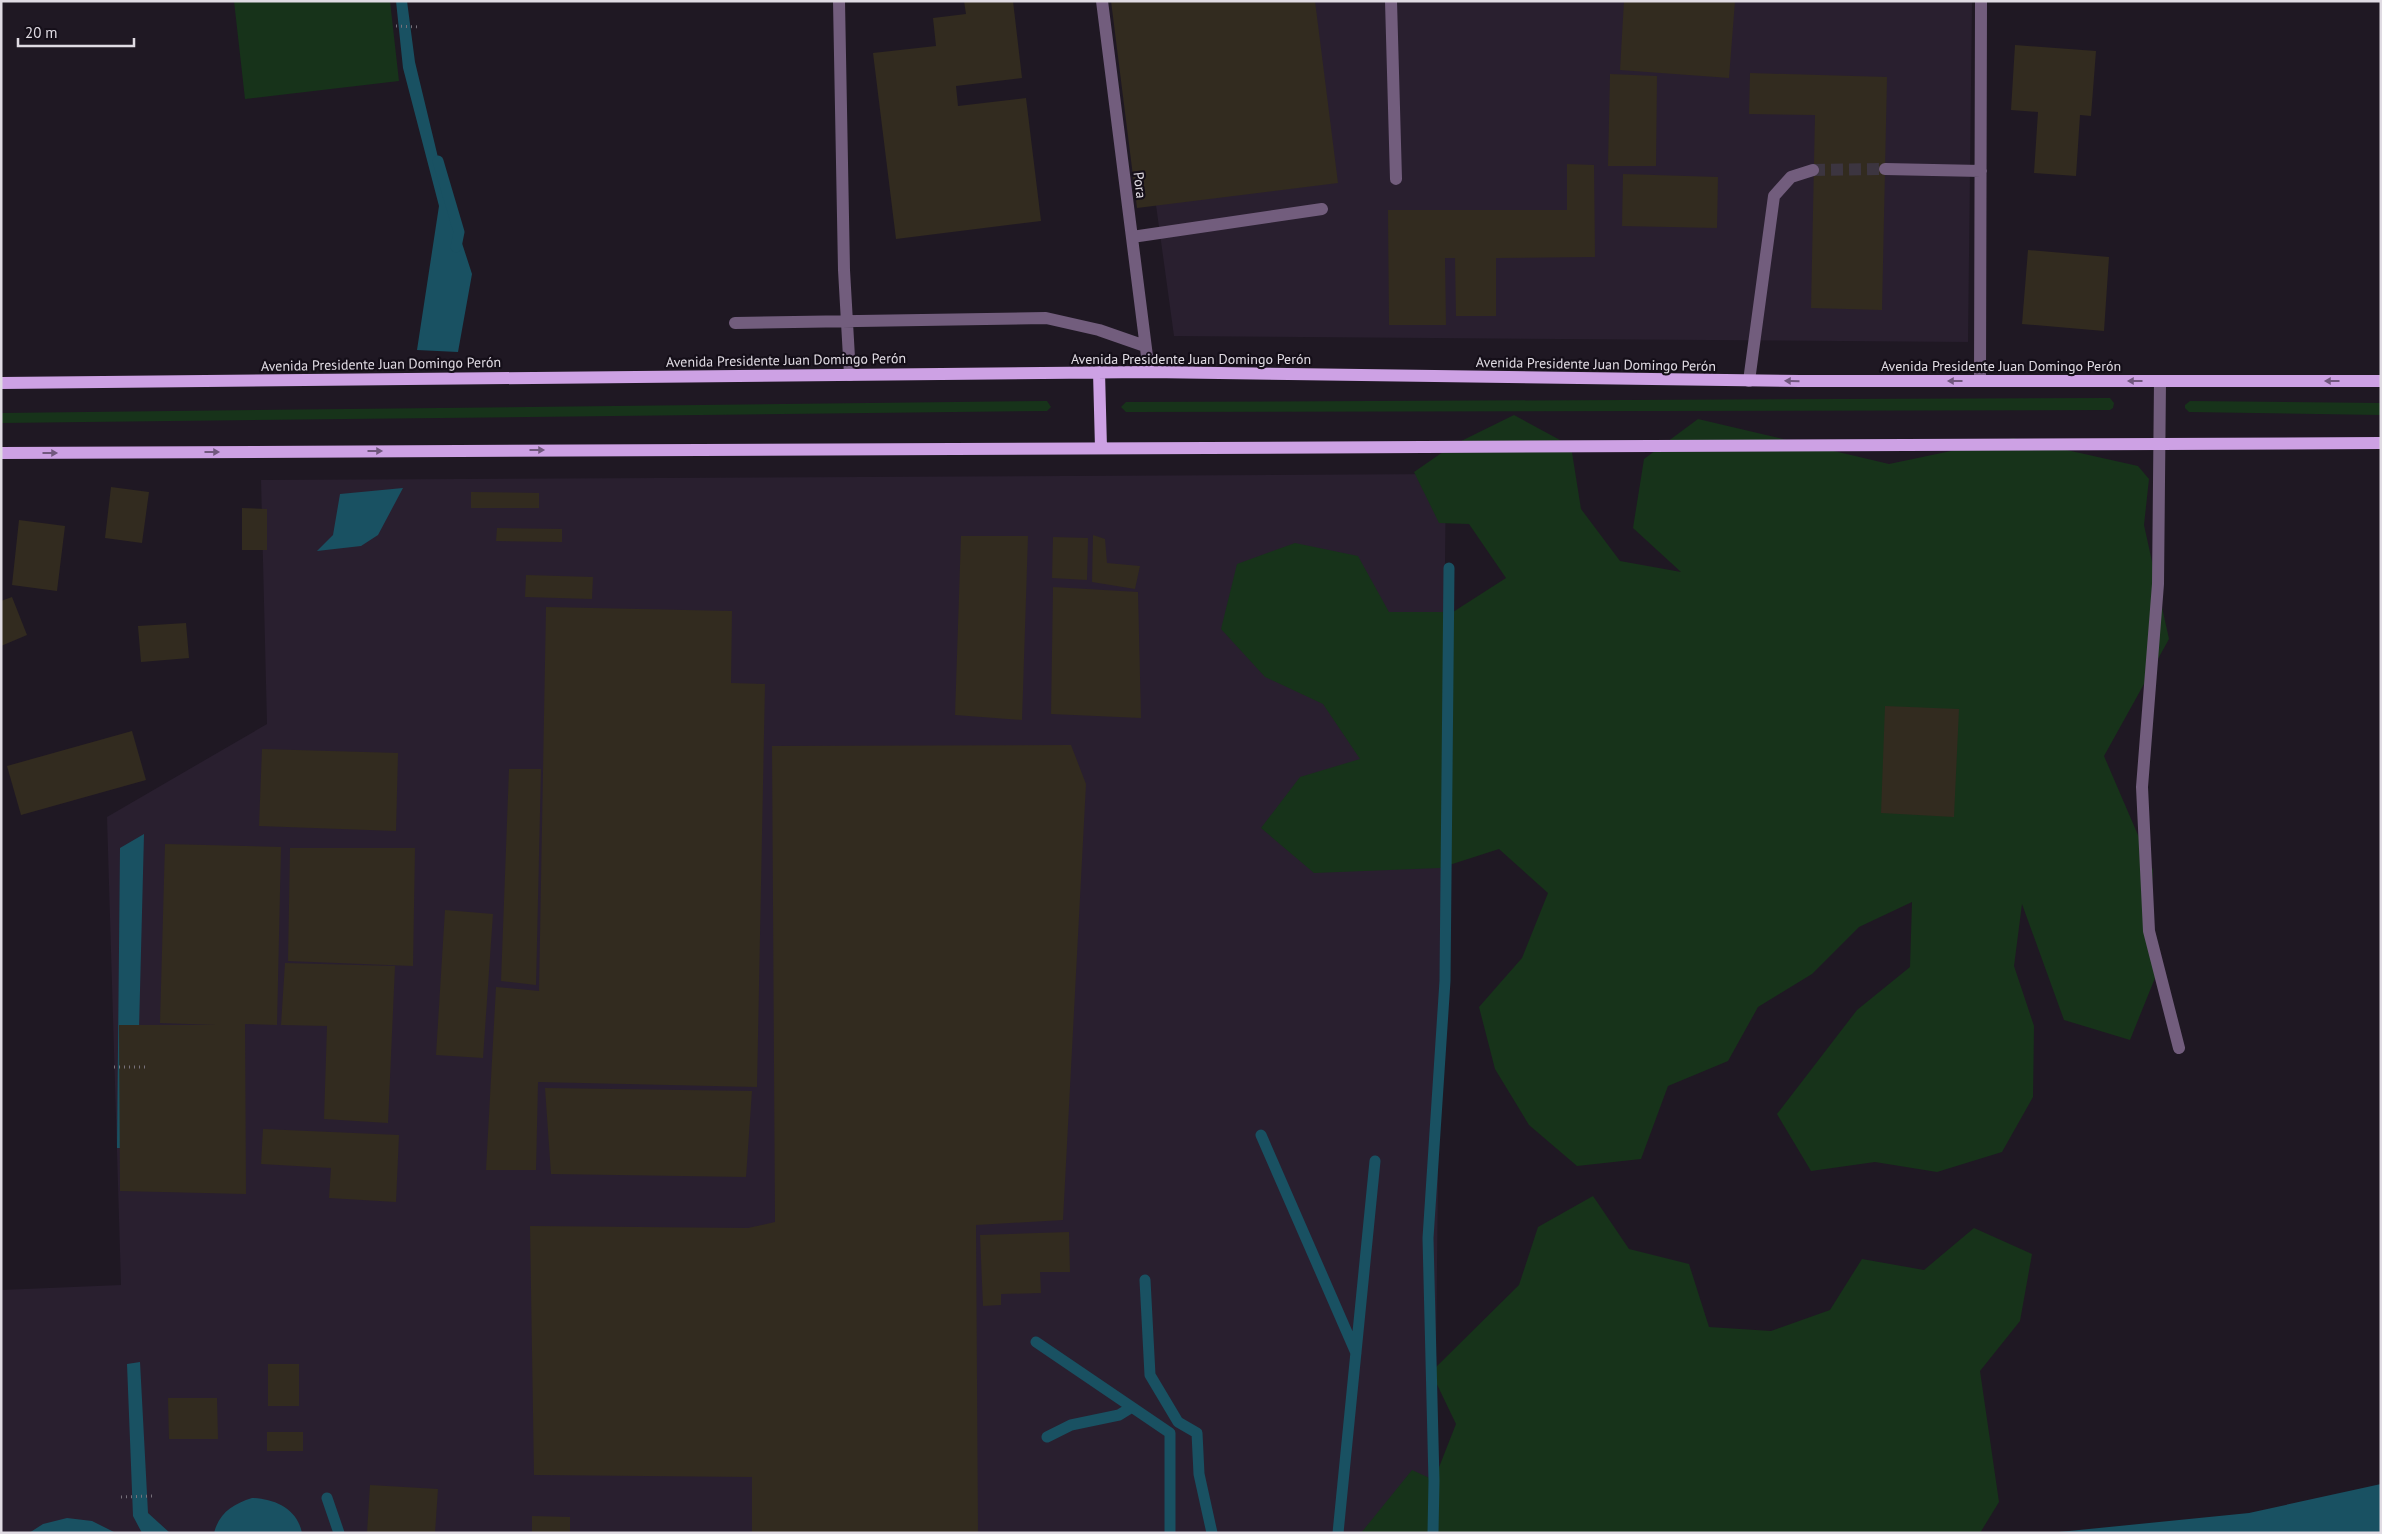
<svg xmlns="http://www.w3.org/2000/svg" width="2382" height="1534" font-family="'PT Sans',sans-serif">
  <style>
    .built { fill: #291f2f }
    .green { fill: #17331a }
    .water { fill: #195162 }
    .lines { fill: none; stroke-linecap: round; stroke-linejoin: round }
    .stream { stroke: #195162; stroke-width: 11 }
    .building { fill: #322b1f }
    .minor-tunnel { stroke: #3c3540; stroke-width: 12; stroke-dasharray: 12 6; stroke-linecap: butt }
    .path { stroke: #77717b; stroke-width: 3; stroke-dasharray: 1 4; stroke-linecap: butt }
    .minor { stroke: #725d7d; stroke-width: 12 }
    .major { stroke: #cda1e4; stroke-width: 12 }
    .oneway { fill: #71587e }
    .labels { text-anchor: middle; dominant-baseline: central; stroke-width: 4.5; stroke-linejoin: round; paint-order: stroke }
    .street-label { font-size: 14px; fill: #e0dbe3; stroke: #150f19 }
  </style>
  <rect width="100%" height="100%" fill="#1f1823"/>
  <!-- built -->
  <path class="built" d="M1128,1H1972L1968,342L1174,336Z
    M1446,474L1434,1533H1V1290L121,1285L107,817L267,724L261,480Z"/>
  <!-- green -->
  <path class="green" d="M234,1H390L399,81L245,99Z
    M2110,398L2114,403L2113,408L2110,410L1126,412L1121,407L1126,402Z
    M1047,401L1051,407L1047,411L1,423V413Z
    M2190,401L2381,403V415L2189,412L2185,408V405Z
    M1514,415L1571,446L1581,509L1620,561L1681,572L1633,528L1644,459L1698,419L1889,464L2013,438L2138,466L2149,479L2144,525L2169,639L2104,756L2153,870L2149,931L2155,978L2130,1040L2064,1020L2022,904L2014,966L2034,1026L2033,1097L2002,1152L1937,1172L1875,1162L1811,1171L1777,1114L1857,1010L1910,967L1912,902L1859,927L1812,974L1758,1007L1728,1061L1668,1086L1641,1159L1577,1166L1529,1125L1495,1069L1479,1007L1522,958L1548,893L1499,849L1440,868L1314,873L1261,828L1300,777L1360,759L1323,704L1265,677L1221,629L1237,564L1295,543L1358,556L1389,612H1453L1506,578L1469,524L1439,523L1414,472L1453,445Z
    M1593,1196L1629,1249L1689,1264L1709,1327L1771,1331L1830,1310L1862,1259L1924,1270L1974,1228L2032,1254L2020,1321L1980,1371L1999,1502L1980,1533H1361L1412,1470L1434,1480L1456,1424L1431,1372L1519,1285L1538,1227Z"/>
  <!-- water -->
  <path class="water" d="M396,1H407L415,62L449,203L472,274L458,352L417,350L439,206L403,68Z
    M403,488L378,535L361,546L317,551L333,535L340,494Z
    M144,834L136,1148H117L120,848Z
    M140,1362L148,1513L170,1533H142L133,1516L127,1364Z
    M2381,1484V1533H2049L2249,1513Z
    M252,1498C274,1499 297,1508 302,1533H214C219,1513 233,1504 252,1498Z
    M67,1518L92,1521L116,1533H29L43,1524Z"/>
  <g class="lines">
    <!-- stream -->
    <path class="stream" d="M438,161L459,232L456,247
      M1261,1135L1356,1353
      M1145,1280L1150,1375L1178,1422L1197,1433L1199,1474L1212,1533
      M1036,1342L1170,1433V1533
      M1047,1437L1071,1425L1119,1415L1132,1407
      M327,1498L339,1533
      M1338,1533L1375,1161
      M1433,1533L1434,1481L1428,1238L1445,981L1449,568"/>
  </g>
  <!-- building -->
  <path class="building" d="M964,1H1013L1022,78L956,86L958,106L1026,98L1041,221L896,239L873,53L936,46L933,18L966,14Z
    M1111,1H1315L1338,183L1137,208Z
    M1624,1H1735L1729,78L1620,70Z
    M2015,45L2096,51L2091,116L2080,115L2076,176L2034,173L2038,112L2011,110Z
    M1750,73L1887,77L1882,310L1811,308L1815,115L1749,114Z
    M1610,74L1657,76L1656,166H1608Z
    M1567,164L1594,165L1595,257L1496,258V316H1456L1455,258H1445L1446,325H1389L1388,210H1567Z
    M1623,174L1718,177L1717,228L1622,226Z
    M2028,250L2109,257L2104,331L2022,324Z
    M111,487L149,492L142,543L105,538Z
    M471,492L539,493V508H471Z
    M242,508L267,509V550H242Z
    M19,520L65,526L57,591L12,585Z
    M497,528L562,529V542L496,541Z
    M1093,535L1105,539L1107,563L1140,566L1135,589L1092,582Z
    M961,536H1028L1022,720L955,715Z
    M1053,537L1088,538L1087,580L1052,578Z
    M526,575L593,577L592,599L525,597Z
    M1053,587L1138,592L1141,718L1051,714Z
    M12,597L27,635L1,646V601Z
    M546,607L732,611L731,683L765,684L757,1087L538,1082L536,1170H486L496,987L539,991Z
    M186,623L189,658L141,662L138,626Z
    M1885,706L1959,709L1954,817L1881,813Z
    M132,731L146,780L21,815L7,766Z
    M1071,745L1086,784L1063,1220L976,1225L978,1533H752V1477L534,1475L530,1226L748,1228L775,1222L772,746Z
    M262,749L398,753L396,831L259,826Z
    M509,769H541L536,985L501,981Z
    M165,844L281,847L277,1025L245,1024L246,1194L120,1191L119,1025H216L160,1023Z
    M290,848H415L413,966L288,961Z
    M445,910L493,914L483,1058L436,1055Z
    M285,963L395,966L388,1123L324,1119L327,1026L281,1025Z
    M545,1088L752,1091L746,1177L551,1174Z
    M263,1129L399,1135L396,1202L329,1198L331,1168L261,1164Z
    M1069,1232L1070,1272H1040L1041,1293L1001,1294V1305L983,1306L980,1235Z
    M268,1364H299V1406H268Z
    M168,1398H217L218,1439H169Z
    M267,1432H303V1451H267Z
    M370,1485L438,1489L435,1533H367Z
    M532,1516L570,1517V1533H532Z"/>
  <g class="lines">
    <!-- minor-tunnel -->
    <path class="minor-tunnel" d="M1813,170L1885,169"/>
    <!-- path -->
    <path class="path" d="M396,26L420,27
      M114,1067H147
      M121,1497L152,1496"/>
    <!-- minor -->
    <path class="minor" d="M839,1L844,270L850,375
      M1102,1L1149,372
      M1391,1L1396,179
      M1885,169L1981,171
      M1132,237L1322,209
      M735,323L1046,318L1099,330L1145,346
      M1749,381L1774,196L1791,177L1813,170
      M1980,381L1981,1
      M2160,381L2158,584L2142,787L2149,931L2179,1048"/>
    <!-- major -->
    <path class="major" d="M1099,372L1101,448
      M1,383L1149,372L1800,381H2381
      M1,453L2381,443"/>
  </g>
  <!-- one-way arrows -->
  <defs><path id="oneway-solid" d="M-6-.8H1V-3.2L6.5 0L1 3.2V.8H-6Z" transform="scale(1.25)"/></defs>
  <g class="oneway">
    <use href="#oneway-solid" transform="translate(1792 381) rotate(-179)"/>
    <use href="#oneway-solid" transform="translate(1955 381) rotate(180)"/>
    <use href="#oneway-solid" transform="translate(2135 381) rotate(-180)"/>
    <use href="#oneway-solid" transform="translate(2332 381) rotate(180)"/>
    <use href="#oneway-solid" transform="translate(537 450)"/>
    <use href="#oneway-solid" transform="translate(375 451)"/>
    <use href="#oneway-solid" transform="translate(212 452)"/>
    <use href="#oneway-solid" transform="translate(50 453)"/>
  </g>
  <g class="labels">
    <!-- street labels -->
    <g class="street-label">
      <text transform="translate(1140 185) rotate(83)">Pora</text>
      <text x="1191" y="359">Avenida Presidente Juan Domingo Perón</text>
      <text transform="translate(786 360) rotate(-1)">Avenida Presidente Juan Domingo Perón</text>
      <text transform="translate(381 364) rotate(-1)">Avenida Presidente Juan Domingo Perón</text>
      <text transform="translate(1596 364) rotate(1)">Avenida Presidente Juan Domingo Perón</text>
      <text x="2001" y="366">Avenida Presidente Juan Domingo Perón</text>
    </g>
  </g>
  <!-- border -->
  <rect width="2382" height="1534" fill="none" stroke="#e0dbe3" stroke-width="5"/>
  <!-- scale -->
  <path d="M18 38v8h116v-8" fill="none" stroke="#e0dbe3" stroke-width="2.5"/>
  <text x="25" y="38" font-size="15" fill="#e0dbe3" stroke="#150f19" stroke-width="4" paint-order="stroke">20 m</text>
</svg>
